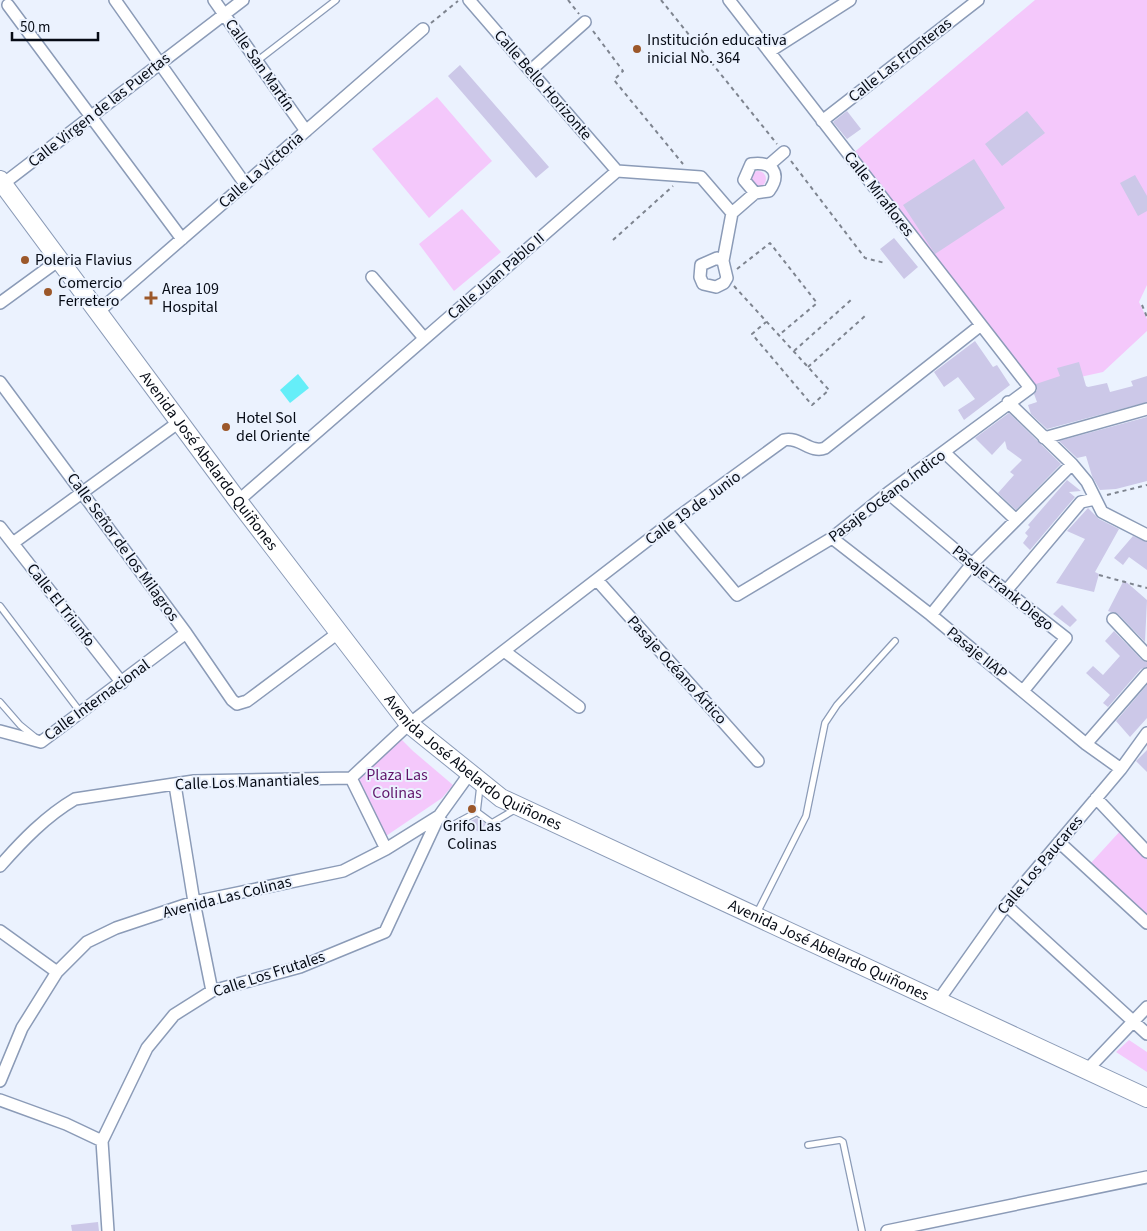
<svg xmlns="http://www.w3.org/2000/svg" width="1147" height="1231" font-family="'Source Sans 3',sans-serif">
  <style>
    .green { fill: #f4c8fb }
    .water { fill: #65eef8 }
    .building { fill: #ccc8e8 }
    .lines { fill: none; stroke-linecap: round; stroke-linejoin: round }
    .service-casing { stroke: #8b9bb7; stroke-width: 8 }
    .minor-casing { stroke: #8b9bb7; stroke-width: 14 }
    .primary-casing { stroke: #8b9bb7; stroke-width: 20 }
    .path { stroke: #7e848f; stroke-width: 2; stroke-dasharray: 4 4; stroke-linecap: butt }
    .service { stroke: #fff; stroke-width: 5.5 }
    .minor { stroke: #fff; stroke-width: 11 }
    .primary { stroke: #fff; stroke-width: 18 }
    .poi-dot { fill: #9c582a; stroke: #ebf2fe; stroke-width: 2 }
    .labels { text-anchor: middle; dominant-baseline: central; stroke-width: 4; stroke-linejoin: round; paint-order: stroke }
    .poi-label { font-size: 16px; fill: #060b15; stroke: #ebf2fe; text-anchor: start }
    .street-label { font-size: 16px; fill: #060b15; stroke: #ebf2fe }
    .park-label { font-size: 16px; fill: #60156b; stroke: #ebf2fe }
  </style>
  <rect width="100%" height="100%" fill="#ebf2fe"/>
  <!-- green -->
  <path class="green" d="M1035,0H1147V285L1139,302L1147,319V331L1103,372L1030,388L845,160Z
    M437,97L492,161L429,218L372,149Z
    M750 179a8 8 0 1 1 16 0a8 8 0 1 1-16 0Z
    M462,209L501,252L454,291L419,244Z
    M394,732L413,751L453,785L442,798L386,836L353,772Z
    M1122,829L1147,855V919L1090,864Z
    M1129,1040L1147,1052V1072L1116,1052Z"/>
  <!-- water -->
  <path class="water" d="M298,374L309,388L290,403L280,390Z"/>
  <!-- building -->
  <path class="building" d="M460,65L549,167L536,178L448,76Z
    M847,111L861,129L847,139L833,122Z
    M1027,111L1045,133L1002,166L985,144Z
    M974,159L1005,208L935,254L903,205Z
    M1135,175L1147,196V211L1138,216L1120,183Z
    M894,238L918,267L904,279L880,249Z
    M975,341L993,367L997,365L1010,385L964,420L958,410L975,399L958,377L944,387L934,372Z
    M1079,362L1086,386L1088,387L1107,383L1110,392L1133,386L1131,381L1147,376V402L1047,429L1031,414L1028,405L1037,402L1034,394L1037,390L1036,384L1060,376L1057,368Z
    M1009,413L1061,464L1016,510L998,493L1014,475L1010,472L1022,460L1007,449L1005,441L992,455L975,438Z
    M1147,417V481L1116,489L1100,490L1092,476L1086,456L1077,458L1059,441Z
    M1067,480L1081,491L1069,492L1075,497L1030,550L1023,543L1028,536L1025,533L1030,527L1028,525Z
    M1088,508L1099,519L1119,529L1095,572L1099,574L1094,592L1056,583L1085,539L1067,531Z
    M1133,536L1147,542V570L1129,557L1123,565L1114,558Z
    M1124,580L1147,600L1145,642L1118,614L1108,611Z
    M1062,605L1077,620L1070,627L1053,614Z
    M1114,631L1142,660L1147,662V667L1141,669L1108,707L1103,703L1110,695L1086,673L1093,666L1103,675L1120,656L1105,641Z
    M1147,685V718L1130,737L1116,721Z
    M1147,750V772L1136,761Z
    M477,818L486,824L479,832L471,827L461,832L458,827Z
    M98,1222L99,1231H72L71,1225Z"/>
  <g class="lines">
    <!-- service casing -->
    <g class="service-casing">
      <path id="service" d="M257,61L336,0
        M0,606L81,713
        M0,702L20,725L36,738
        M480,786L477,812L492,823L516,809
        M439,816L451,826L477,812
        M756,915L806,816L825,723L837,705L895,641
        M808,1145L840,1140L843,1142L862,1231"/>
    </g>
    <!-- minor casing -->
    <g class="minor-casing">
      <path id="minor" d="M115,0L245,184
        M214,0L306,131
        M469,0L617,171
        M8,5L182,239
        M770,51L850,0
        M531,70L585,22
        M822,121L978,0
        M769,165L784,152
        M3,184L243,0
        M732,213L755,193L769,191C782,173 772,161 751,164L744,180L755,193
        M372,277L424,338
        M0,303L59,260
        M99,311L423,29
        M0,382L186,633L232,700L237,704L247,701L338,633
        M1008,402L1072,464L1087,482L1102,512L1147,535
        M1044,438L1147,409
        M945,453L1015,519
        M888,493L972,564L1066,638L1023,691
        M238,501L617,171L701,177L732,213L723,261L727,278L724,283L716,287L703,284L700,277L701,265L717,258L723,261
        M674,520L737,595L832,538L888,493L1030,388L729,0
        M0,527L122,683
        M832,538L931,615L1086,744L1121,769
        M13,543L179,422
        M597,580L758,761
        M1006,591L1081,502L1095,499
        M931,615L972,564L1072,464
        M1113,619L1147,655
        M504,651L579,707
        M0,731L41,742L186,633
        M1086,744L1147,674
        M351,778L386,849
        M175,785L194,902L212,991
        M1096,798L1147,852
        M1059,842L1147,923
        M0,866C22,841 46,816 75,799L194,781L351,778L409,724L674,520L784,440C799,436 811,454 825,448L981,325
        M1006,905L1147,1034
        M0,931L57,972
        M938,1001L1006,905L1121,769L1147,733
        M1086,1071L1147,1007
        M0,1081L22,1028L57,972L87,942L116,928L194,902L343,871L386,849L439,816L470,773
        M0,1100L66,1124L102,1141
        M108,1231L102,1141L147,1048L174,1015L212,991L300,967L385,932L439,816
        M887,1231L1147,1177"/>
    </g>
    <!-- primary casing -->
    <g class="primary-casing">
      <g id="primary">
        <path id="s1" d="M0,180L238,501L409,724L501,798L1147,1098"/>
      </g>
    </g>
    <!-- path -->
    <path class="path" d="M568,0L579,14
      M661,0L777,144
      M431,23L458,1
      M593,31L623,71L614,80L683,164
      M791,161L865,258L885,263
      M613,240L673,186
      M737,269L770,243L817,303L779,335
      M734,286L829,390L812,405L752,334L766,322
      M1142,305L1147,317
      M794,351L851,300
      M808,367L865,316
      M1107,495L1147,485
      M1099,575L1147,588"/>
    <!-- service -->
    <use href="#service" class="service"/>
    <!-- minor -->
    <use href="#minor" class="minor"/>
    <!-- primary -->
    <use href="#primary" class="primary"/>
  </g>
  <!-- markers -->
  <g class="poi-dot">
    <circle cx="637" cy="49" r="5"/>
    <circle cx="25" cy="260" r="5"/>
    <circle cx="48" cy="292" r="5"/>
    <path d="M148.5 290.5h5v5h5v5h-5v5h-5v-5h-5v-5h5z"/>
    <circle cx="226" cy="427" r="5"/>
    <circle cx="472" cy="809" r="5"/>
  </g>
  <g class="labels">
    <!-- poi labels -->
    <g class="poi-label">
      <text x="647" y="40">Institución educativa<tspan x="647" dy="18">inicial No. 364</tspan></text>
      <text x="35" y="260">Poleria Flavius</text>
      <text x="58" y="283">Comercio<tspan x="58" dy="18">Ferretero</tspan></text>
      <text x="162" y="289">Area 109<tspan x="162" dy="18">Hospital</tspan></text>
      <text x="236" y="418">Hotel Sol<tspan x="236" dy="18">del Oriente</tspan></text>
      <text x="472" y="826" text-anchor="middle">Grifo Las<tspan x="472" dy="18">Colinas</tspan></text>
    </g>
    <!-- street labels -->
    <g class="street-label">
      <text transform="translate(900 60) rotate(-38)">Calle Las Fronteras</text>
      <text transform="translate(260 65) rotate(55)">Calle San Martín</text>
      <text transform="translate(543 85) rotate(49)">Calle Bello Horizonte</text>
      <text transform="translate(99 110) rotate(-38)">Calle Virgen de las Puertas</text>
      <text transform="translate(261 170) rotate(-41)">Calle La Victoria</text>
      <text transform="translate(879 194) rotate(52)">Calle Miraflores</text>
      <text transform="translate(496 276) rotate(-41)">Calle Juan Pablo II</text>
      <text stroke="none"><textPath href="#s1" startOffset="350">Avenida José Abelardo Quiñones</textPath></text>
      <text transform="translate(887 496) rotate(-37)">Pasaje Océano Índico</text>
      <text transform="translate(693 508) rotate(-36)">Calle 19 de Junio</text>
      <text transform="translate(123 547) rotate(54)">Calle Señor de los Milagros</text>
      <text transform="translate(1003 588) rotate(39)">Pasaje Frank Diego</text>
      <text transform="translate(61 605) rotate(52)">Calle El Triunfo</text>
      <text transform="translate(977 653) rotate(39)">Pasaje IIAP</text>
      <text transform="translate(677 670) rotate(48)">Pasaje Océano Ártico</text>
      <text transform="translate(97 700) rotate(-36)">Calle Internacional</text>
      <text stroke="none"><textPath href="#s1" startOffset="755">Avenida José Abelardo Quiñones</textPath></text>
      <text transform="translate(247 782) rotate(-2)">Calle Los Manantiales</text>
      <text transform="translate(1040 865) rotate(-50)">Calle Los Paucares</text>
      <text transform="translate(227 897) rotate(-14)">Avenida Las Colinas</text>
      <text stroke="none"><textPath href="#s1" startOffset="1160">Avenida José Abelardo Quiñones</textPath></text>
      <text transform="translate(269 974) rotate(-18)">Calle Los Frutales</text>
    </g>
    <!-- park labels -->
    <g class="park-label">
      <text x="397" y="775">Plaza Las<tspan x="397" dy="18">Colinas</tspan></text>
    </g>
  </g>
  <!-- scale -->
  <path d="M12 32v8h86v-8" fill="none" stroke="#060b15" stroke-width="2.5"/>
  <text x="20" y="32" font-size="15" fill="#060b15" stroke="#ebf2fe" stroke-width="4" paint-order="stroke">50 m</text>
</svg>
